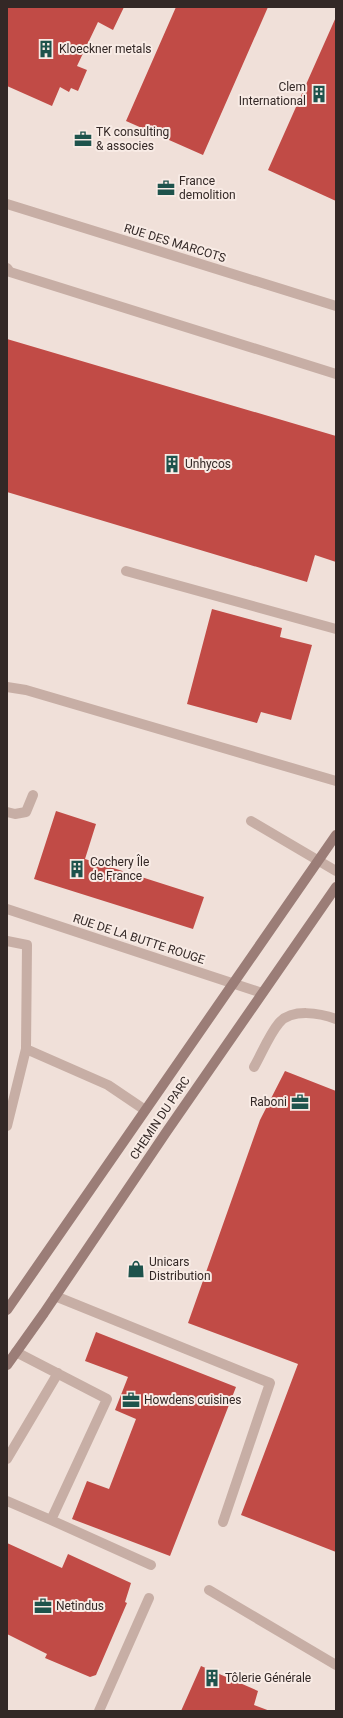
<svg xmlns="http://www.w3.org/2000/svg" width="343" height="1718" font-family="Roboto,sans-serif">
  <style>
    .building { fill: #c14b46 }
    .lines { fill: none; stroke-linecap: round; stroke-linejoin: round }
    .lane { stroke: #c7aea5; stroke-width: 10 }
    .street { stroke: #c7aea5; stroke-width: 10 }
    .secondary { stroke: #9b7d77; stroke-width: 10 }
    .labels { text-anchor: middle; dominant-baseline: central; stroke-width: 4; stroke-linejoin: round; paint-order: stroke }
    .poi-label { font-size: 12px; fill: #332826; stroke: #f8ebe5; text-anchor: start }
    .street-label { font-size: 12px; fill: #332826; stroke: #f8ebe5 }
  </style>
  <rect width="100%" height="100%" fill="#f0e0d9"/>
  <!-- building -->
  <path class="building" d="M7,7H124L113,30L98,22L77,66L87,70L78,91L71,88L69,92L60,87L52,106L7,86Z
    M176,7H268L203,155L126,121Z
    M336,17V201L268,170Z
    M7,339L336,436V562L315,555L307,582L7,492Z
    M212,609L282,628L280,637L312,645L291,720L261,712L257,723L187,704Z
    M56,811L96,824L85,859L204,897L193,929L34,879Z
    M285,1071L336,1091V1552L241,1515L298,1364L188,1323L260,1120Z
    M96,1332L236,1387L170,1556L72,1519L87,1481L109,1489L136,1419L115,1410L128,1377L85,1361Z
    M7,1543L62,1568L68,1554L131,1583L125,1602L127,1603L96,1675L90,1677L45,1658L47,1654L7,1634Z
    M201,1666L258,1691L254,1705L270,1711H181Z"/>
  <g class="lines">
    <!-- lane -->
    <path class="lane" d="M7,268L10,272L336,374
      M126,571L336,629
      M7,687L26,690L336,781
      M7,812L15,814L26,812L33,795
      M251,821L336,871
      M7,909L262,993
      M7,941L27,945L26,1049L108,1085L145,1110
      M254,1067C262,1053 269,1035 279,1023C292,1008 320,1013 336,1019
      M7,1126L26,1049
      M55,1296L270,1383L223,1522
      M7,1459L58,1373
      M7,1501L51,1520L107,1399L16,1352
      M51,1520L151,1565
      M209,1590L336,1665
      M99,1711L149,1598"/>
    <!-- street -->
    <path class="street" d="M7,204L336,306"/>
    <!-- secondary -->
    <path class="secondary" d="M7,1310L336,835
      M7,1365L44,1313L167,1131L336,887"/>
  </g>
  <!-- icons -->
  <defs>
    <g id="building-bare" transform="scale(1.38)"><path d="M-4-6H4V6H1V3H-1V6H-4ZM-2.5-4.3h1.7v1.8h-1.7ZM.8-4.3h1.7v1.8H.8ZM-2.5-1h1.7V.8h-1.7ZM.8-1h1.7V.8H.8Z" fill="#1e534c" stroke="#f8ebe5" stroke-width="2.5" paint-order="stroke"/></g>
    <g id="office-bare" transform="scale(1.38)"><path d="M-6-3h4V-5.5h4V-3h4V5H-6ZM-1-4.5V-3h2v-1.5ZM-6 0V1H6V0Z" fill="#1e534c" stroke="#f8ebe5" stroke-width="2.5" paint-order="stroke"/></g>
    <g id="shop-bare" transform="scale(1.38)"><path d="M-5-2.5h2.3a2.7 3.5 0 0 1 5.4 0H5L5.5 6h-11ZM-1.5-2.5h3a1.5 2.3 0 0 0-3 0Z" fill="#1e534c" stroke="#f8ebe5" stroke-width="2.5" paint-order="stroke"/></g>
  </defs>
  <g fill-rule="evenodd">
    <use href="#building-bare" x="46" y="49"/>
    <use href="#building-bare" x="319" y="94"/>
    <use href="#office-bare" x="83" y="139"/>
    <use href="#office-bare" x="166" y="188"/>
    <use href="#building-bare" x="172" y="464"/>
    <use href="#building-bare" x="77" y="869"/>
    <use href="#office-bare" x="300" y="1102"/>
    <use href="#shop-bare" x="136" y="1269"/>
    <use href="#office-bare" x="131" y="1400"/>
    <use href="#office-bare" x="43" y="1606"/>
    <use href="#building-bare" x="212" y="1678"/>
  </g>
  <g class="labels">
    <!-- poi labels -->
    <g class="poi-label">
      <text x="59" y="49">Kloeckner metals</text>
      <text x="306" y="87" text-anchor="end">Clem<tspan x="306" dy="14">International</tspan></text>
      <text x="96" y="132">TK consulting<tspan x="96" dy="14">&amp; associes</tspan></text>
      <text x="179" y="181">France<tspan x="179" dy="14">demolition</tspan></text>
      <text x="185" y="464">Unhycos</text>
      <text x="90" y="862">Cochery Île<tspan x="90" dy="14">de France</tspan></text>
      <text x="287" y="1102" text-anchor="end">Raboni</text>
      <text x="149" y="1262">Unicars<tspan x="149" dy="14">Distribution</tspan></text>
      <text x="144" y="1400">Howdens cuisines</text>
      <text x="56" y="1606">Netindus</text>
      <text x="225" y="1678">Tôlerie Générale</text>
    </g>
    <!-- street labels -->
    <g class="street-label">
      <text transform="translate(175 243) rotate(17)">RUE DES MARCOTS</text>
      <text transform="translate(139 939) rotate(18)">RUE DE LA BUTTE ROUGE</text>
      <text transform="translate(160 1118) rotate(-56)">CHEMIN DU PARC</text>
    </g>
  </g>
  <!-- border -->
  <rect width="343" height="1718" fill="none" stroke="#332826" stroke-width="16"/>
</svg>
